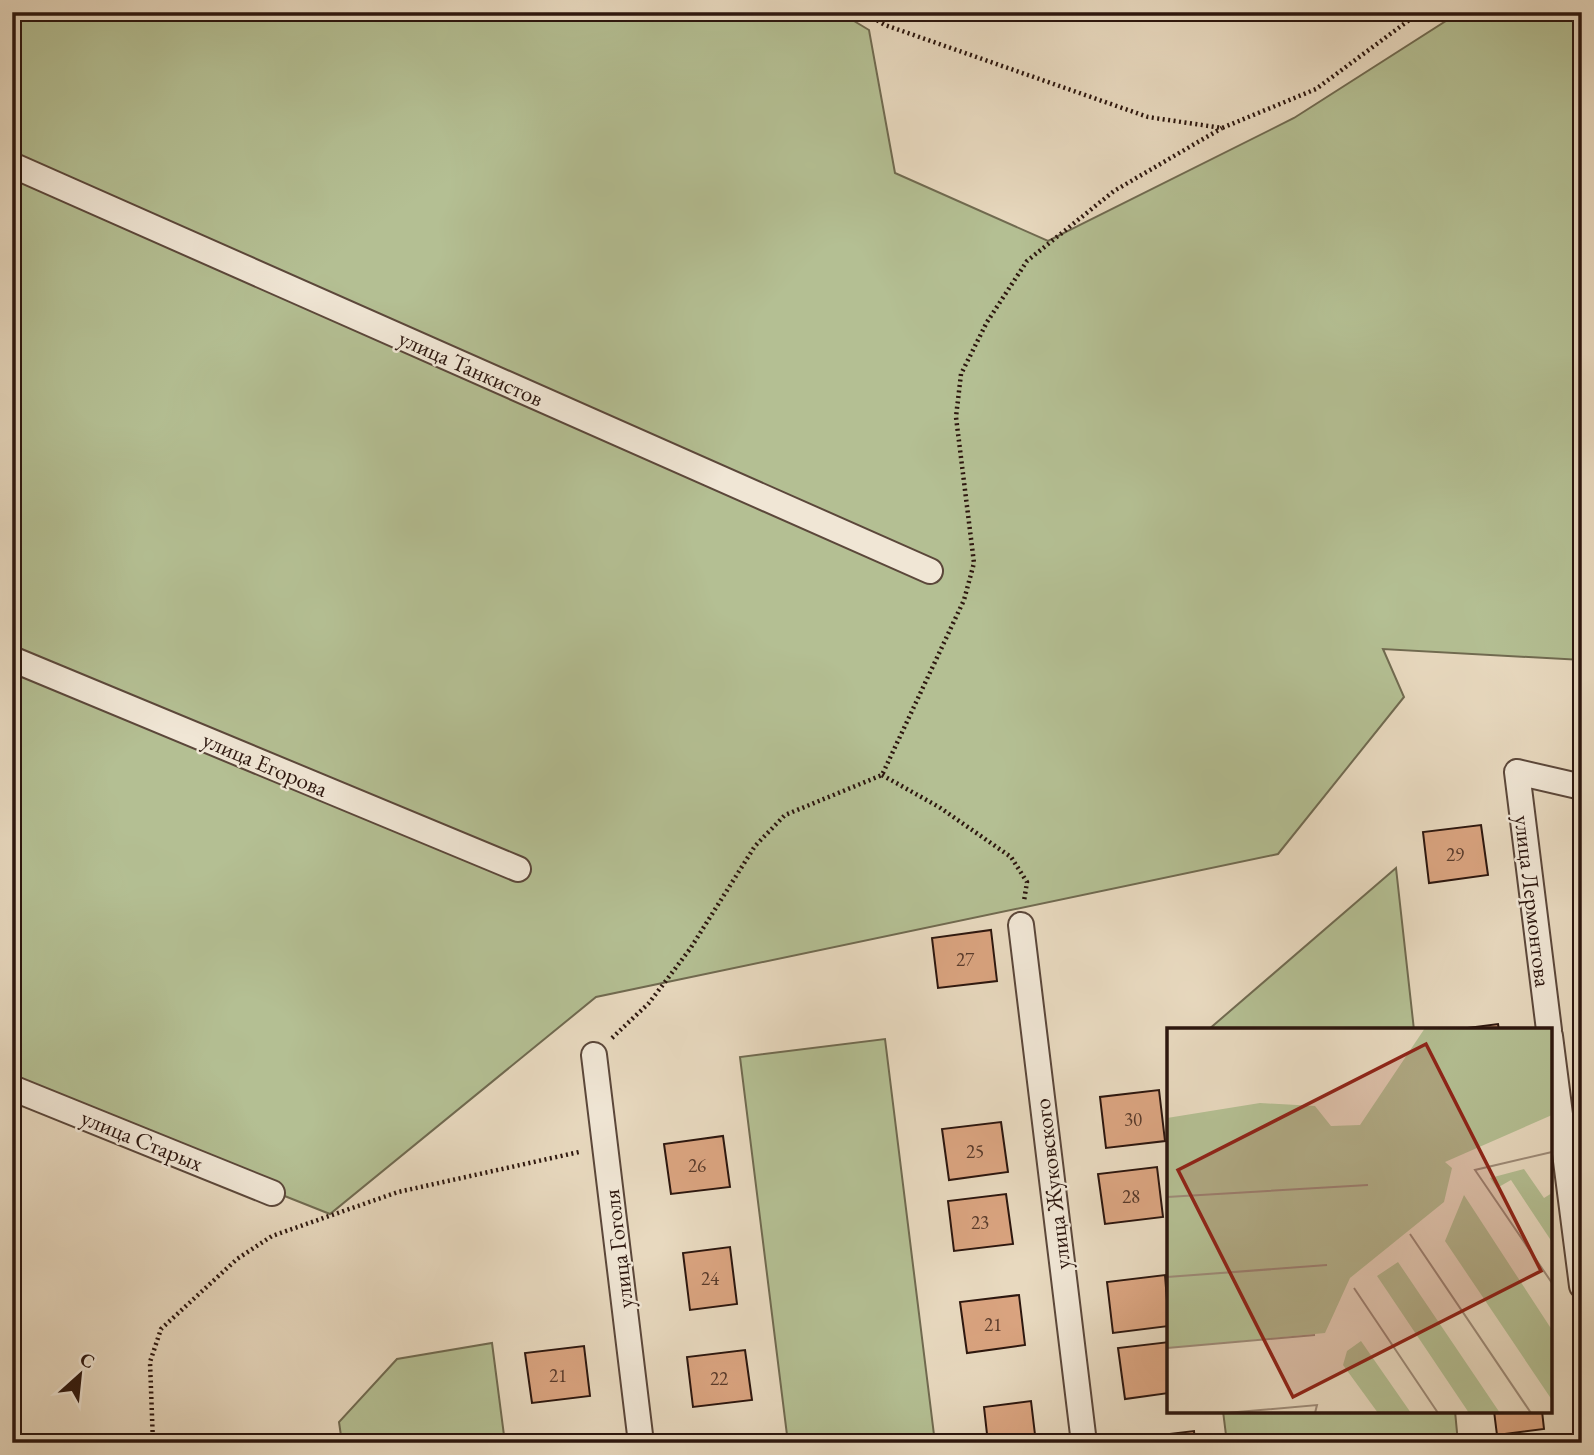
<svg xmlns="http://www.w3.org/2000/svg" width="1594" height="1455" font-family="'EB Garamond',serif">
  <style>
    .green { fill: #b4bf93; stroke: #706a50; stroke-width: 2 }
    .building { fill: #daa480; stroke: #2c160e; stroke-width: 2 }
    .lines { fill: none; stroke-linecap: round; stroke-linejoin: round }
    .street-casing { stroke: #5b473a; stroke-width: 28 }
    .path { stroke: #2c160e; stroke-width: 4.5; stroke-dasharray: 2 3.5; stroke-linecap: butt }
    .street { stroke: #f0e6d5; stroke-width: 24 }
    .labels { text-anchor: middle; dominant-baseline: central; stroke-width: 5; stroke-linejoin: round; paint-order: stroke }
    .number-label { font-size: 19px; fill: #583a2a }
    .street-label { font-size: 23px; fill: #2c160e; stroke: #f0e6d5 }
    .inset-road { fill: none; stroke: #9d8b78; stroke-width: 2 }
    .view { fill: #8f2418; fill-opacity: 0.15; stroke: #8f2418; stroke-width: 3.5 }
    .inset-edge { fill: none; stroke: #2c160e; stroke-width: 3.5 }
  </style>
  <rect width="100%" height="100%" fill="#e8d9bf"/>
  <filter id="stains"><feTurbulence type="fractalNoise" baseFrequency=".00286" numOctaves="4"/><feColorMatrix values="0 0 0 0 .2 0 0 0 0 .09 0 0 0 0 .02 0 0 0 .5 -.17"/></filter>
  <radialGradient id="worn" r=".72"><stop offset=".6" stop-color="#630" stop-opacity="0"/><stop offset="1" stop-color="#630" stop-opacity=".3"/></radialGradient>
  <!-- green -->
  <path class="green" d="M12,12H839L869,30L895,173L1048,241L1294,118L1460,12H1582V660L1383,649L1404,697L1278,854L596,997L330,1214L12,1088Z
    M1575,850L1582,851V913Z
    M1396,868L1414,1030H1208Z
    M885,1039L935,1443H788L740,1057Z
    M492,1343L505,1443H342L339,1422L397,1359Z
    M1223,1411H1455L1458,1443H1227Z"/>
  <!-- building -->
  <path class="building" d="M1481,825L1488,875L1429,883L1423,832Z
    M991,930L997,981L938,988L932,938Z
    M1498,1024L1499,1030H1452Z
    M1159,1090L1165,1141L1106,1148L1100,1097Z
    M1001,1122L1008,1172L949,1180L942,1129Z
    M723,1136L730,1187L671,1194L664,1144Z
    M1157,1167L1163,1217L1105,1224L1098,1174Z
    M1006,1194L1013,1244L954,1251L948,1201Z
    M730,1247L737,1304L690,1310L683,1253Z
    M1165,1275L1169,1326L1113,1333L1107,1282Z
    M1019,1295L1025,1345L967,1353L960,1302Z
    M1169,1342V1393L1125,1399L1118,1348Z
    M584,1346L590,1396L532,1403L525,1353Z
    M745,1350L752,1400L693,1407L687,1357Z
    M1031,1401L1036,1443H988L984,1407Z
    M1494,1411H1542L1544,1429L1497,1435Z
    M1194,1431L1195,1443H1136L1135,1438Z"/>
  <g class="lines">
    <!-- street casing -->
    <g class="street-casing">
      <path id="street" d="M12,165L930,571
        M12,659L518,869
        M1021,925L1084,1443
        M1549,1030L1517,772L1582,787
        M1550,1036L1582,1286
        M594,1055L641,1443
        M12,1088L272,1193"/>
    </g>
    <!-- path -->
    <path class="path" d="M863,12L885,25L1148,117L1222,128L1316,89L1420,12
      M882,775L939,807L1011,857L1027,882L1024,901
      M612,1038L649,1003L690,949L755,846L785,815L882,775L964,600L974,563L956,417L961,374L987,322L1027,261L1114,191L1222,128
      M153,1443L150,1362L161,1329L237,1259L272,1236L398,1192L579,1152"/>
    <!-- street -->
    <use href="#street" class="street"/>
  </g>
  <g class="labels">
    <!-- number labels -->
    <g class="number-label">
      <text x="1455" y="854">29</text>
      <text x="965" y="959">27</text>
      <text x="1133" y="1119">30</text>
      <text x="975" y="1151">25</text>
      <text x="697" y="1165">26</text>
      <text x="1131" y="1196">28</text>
      <text x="980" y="1222">23</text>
      <text x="710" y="1278">24</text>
      <text x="993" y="1324">21</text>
      <text x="558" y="1375">21</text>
      <text x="719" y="1378">22</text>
    </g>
    <!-- street labels -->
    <g class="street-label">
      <text transform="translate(471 368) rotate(24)">улица Танкистов</text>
      <text transform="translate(265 764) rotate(23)">улица Егорова</text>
      <text transform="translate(1533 901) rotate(83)">улица Лермонтова</text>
      <text transform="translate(142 1140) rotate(22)">улица Старых</text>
      <text transform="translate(1052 1184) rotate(-97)">улица Жуковского</text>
      <text transform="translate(618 1249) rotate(-97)">улица Гоголя</text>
    </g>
  </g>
  <!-- overview -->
  <g transform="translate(1167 1028)">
    <rect width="385" height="385" fill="#e8d9bf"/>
    <path d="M258,0H385V87L278,134L285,140L277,174L183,250L158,305L0,320V90L93,75L148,78L164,98L193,97ZM357,141L377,170L385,165V214L344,152L330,160L323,150ZM297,167L385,302V372L278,213ZM231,234L333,385H302L210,248ZM194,313L244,385H211L176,337L180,323Z" fill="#b4bf93"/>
    <path class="inset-road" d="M385,124L308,142L385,255M0,169L201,157M243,206L364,385M0,249L160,237M187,260L271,385M0,320L148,307M59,385L150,377L148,385"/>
    <path class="view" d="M259,16L374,243L126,369L11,142Z"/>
    <rect width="385" height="385" class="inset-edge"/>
  </g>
  <!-- margin -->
  <rect width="1594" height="1455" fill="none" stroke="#e8d9bf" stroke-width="42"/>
  <rect x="14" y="14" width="1566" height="1427" fill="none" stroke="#2c160e" stroke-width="3.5"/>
  <rect x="21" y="21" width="1552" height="1413" fill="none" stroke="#2c160e" stroke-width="2"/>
  <!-- north arrow -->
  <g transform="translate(80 1375) rotate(27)" stroke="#f0e6d5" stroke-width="5" paint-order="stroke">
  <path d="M0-5L12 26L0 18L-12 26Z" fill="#2c160e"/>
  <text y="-10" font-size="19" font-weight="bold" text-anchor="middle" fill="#2c160e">С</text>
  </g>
  <rect width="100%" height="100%" filter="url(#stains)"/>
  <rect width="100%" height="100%" fill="url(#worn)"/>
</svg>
